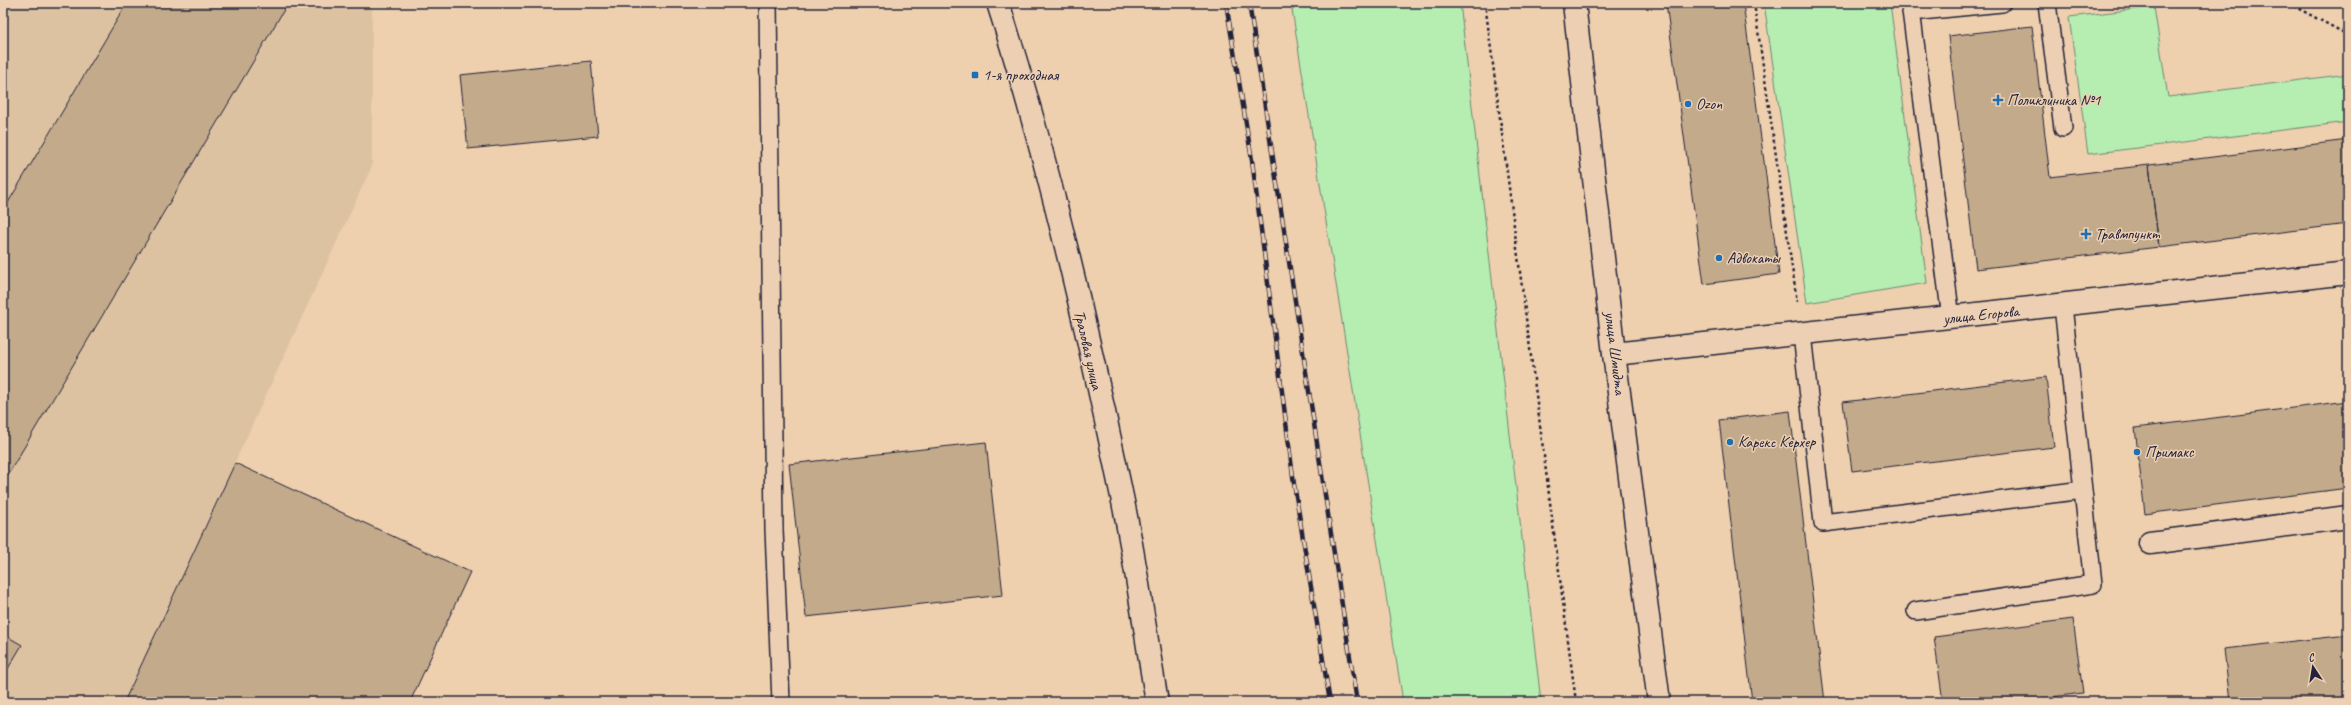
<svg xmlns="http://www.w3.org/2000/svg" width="2351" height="705" font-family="Caveat,sans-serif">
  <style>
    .built { fill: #ddc2a2 }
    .green { fill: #b6edb0; stroke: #6c8876 }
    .building { fill: #c2aa8b; stroke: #22223b }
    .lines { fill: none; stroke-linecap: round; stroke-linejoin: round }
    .lane-casing { stroke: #22223b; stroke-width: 20 }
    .street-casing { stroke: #22223b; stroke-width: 25 }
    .secondary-casing { stroke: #22223b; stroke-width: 25 }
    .primary-casing { stroke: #22223b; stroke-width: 25 }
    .path { stroke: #22223b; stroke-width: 2.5; stroke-dasharray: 3 3; stroke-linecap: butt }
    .lane { stroke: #edd0b3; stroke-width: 17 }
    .street { stroke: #edd0b3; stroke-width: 22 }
    .secondary { stroke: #edd0b3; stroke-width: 22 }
    .primary { stroke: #edd0b3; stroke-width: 22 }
    .rail-casing { stroke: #22223b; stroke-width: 4.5 }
    .rail { stroke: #edd0b3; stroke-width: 3; stroke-dasharray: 9; stroke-linecap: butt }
    .poi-dot { fill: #1f6fb2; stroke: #edd0b3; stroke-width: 1.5 }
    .labels { text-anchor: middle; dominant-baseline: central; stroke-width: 3; stroke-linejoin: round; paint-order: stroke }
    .poi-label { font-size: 16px; fill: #22223b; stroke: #edd0b3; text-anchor: start }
    .street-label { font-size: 16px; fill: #22223b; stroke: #edd0b3 }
  </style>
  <rect width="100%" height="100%" fill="#eed0ae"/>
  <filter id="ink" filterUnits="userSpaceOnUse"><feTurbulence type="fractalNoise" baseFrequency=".025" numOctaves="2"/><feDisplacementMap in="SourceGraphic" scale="8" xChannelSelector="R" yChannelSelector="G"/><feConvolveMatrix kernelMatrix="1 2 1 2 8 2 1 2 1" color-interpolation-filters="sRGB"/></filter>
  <g filter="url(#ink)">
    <!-- built -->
    <path class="built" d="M3,3H372V166L124,702H3Z"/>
    <!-- green -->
    <path class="green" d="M1291,3H1460L1541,702H1403Z
      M1764,3H1890L1927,283L1807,303Z
      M2154,7L2168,97L2348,74V122L2088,154L2069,17Z"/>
    <!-- building -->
    <path class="building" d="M127,3H288L3,483V211Z
      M1666,3H1743L1779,274L1704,284Z
      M2032,26L2050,177L2149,165L2159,247L1976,269L1948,36Z
      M591,61L598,136L468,149L460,75Z
      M2348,140V224L2159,247L2149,165Z
      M2046,377L2054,447L1852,471L1843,402Z
      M2348,401V488L2145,514L2135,428Z
      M1790,411L1825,702H1752L1719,420Z
      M986,442L1003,595L806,617L789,464Z
      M235,463L470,572L410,702H124Z
      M2073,619L2083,693L2013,702H1943L1934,637Z
      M3,634L22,645L3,677Z
      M2348,635V702H2230L2224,649Z"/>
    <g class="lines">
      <!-- lane casing -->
      <g class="lane-casing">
        <path id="lane" d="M768,3L774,529L781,702
          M1910,3L1951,318
          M2047,3L2063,128
          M1911,12L2002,3
          M1802,334L1823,523L2083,490L2063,306
          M1916,611L2093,584L2083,490"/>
      </g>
      <!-- street casing -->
      <g class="street-casing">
        <path id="street" d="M1614,354L2348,273
          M2150,543L2348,517"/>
      </g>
      <!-- secondary casing -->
      <g class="secondary-casing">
        <path id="secondary" d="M998,3C1049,163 1087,328 1121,492C1136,562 1145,632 1157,702"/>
      </g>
      <!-- primary casing -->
      <g class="primary-casing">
        <path id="primary" d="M1574,3L1614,354L1659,702"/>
      </g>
      <!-- path -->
      <path class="path" d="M1485,3L1576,702
        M1754,3L1797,302
        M2288,3L2348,35"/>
      <!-- lane -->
      <use href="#lane" class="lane"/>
      <!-- street -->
      <use href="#street" class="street"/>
      <!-- secondary -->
      <use href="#secondary" class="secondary"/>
      <!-- primary -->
      <use href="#primary" class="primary"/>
      <!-- rail casing -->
      <g class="rail-casing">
        <path id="rail" d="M1226,3L1252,160L1294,484L1330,702
          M1249,3L1357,702"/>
      </g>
      <!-- rail -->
      <use href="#rail" class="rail"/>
    </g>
  </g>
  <!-- markers -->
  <g class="poi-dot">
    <rect x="971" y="71" width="8" height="8" rx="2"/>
    <path d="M1996 94h4v4h4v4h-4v4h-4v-4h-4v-4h4z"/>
    <circle cx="1688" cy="104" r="4"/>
    <path d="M2084 228h4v4h4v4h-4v4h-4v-4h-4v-4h4z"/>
    <circle cx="1719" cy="258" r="4"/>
    <circle cx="1730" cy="442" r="4"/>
    <circle cx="2137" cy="452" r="4"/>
  </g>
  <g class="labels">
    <!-- poi labels -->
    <g class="poi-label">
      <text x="983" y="75">1-я проходная</text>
      <text x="2007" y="100">Поликлиника №1</text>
      <text x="1696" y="104">Ozon</text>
      <text x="2095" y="234">Травмпункт</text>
      <text x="1727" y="258">Адвокаты</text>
      <text x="1738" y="442">Карекс Керхер</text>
      <text x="2145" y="452">Примакс</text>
    </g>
    <!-- street labels -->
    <g class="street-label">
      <text transform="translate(1981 315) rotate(-6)">улица Егорова</text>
      <text transform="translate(1088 350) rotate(77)">Траловая улица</text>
      <text transform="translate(1615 353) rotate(83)">улица Шмидта</text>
    </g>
  </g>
  <!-- margin -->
  <rect width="2351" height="705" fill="none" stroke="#edd0b3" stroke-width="16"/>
  <rect x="8" y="8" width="2335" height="689" fill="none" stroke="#22223b" stroke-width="1.5" filter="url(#ink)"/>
  <!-- north arrow -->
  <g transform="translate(2313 667) rotate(348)" stroke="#edd0b3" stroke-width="3" paint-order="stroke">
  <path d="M0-3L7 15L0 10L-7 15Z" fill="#22223b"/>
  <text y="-6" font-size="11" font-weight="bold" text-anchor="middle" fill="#22223b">С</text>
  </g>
</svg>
